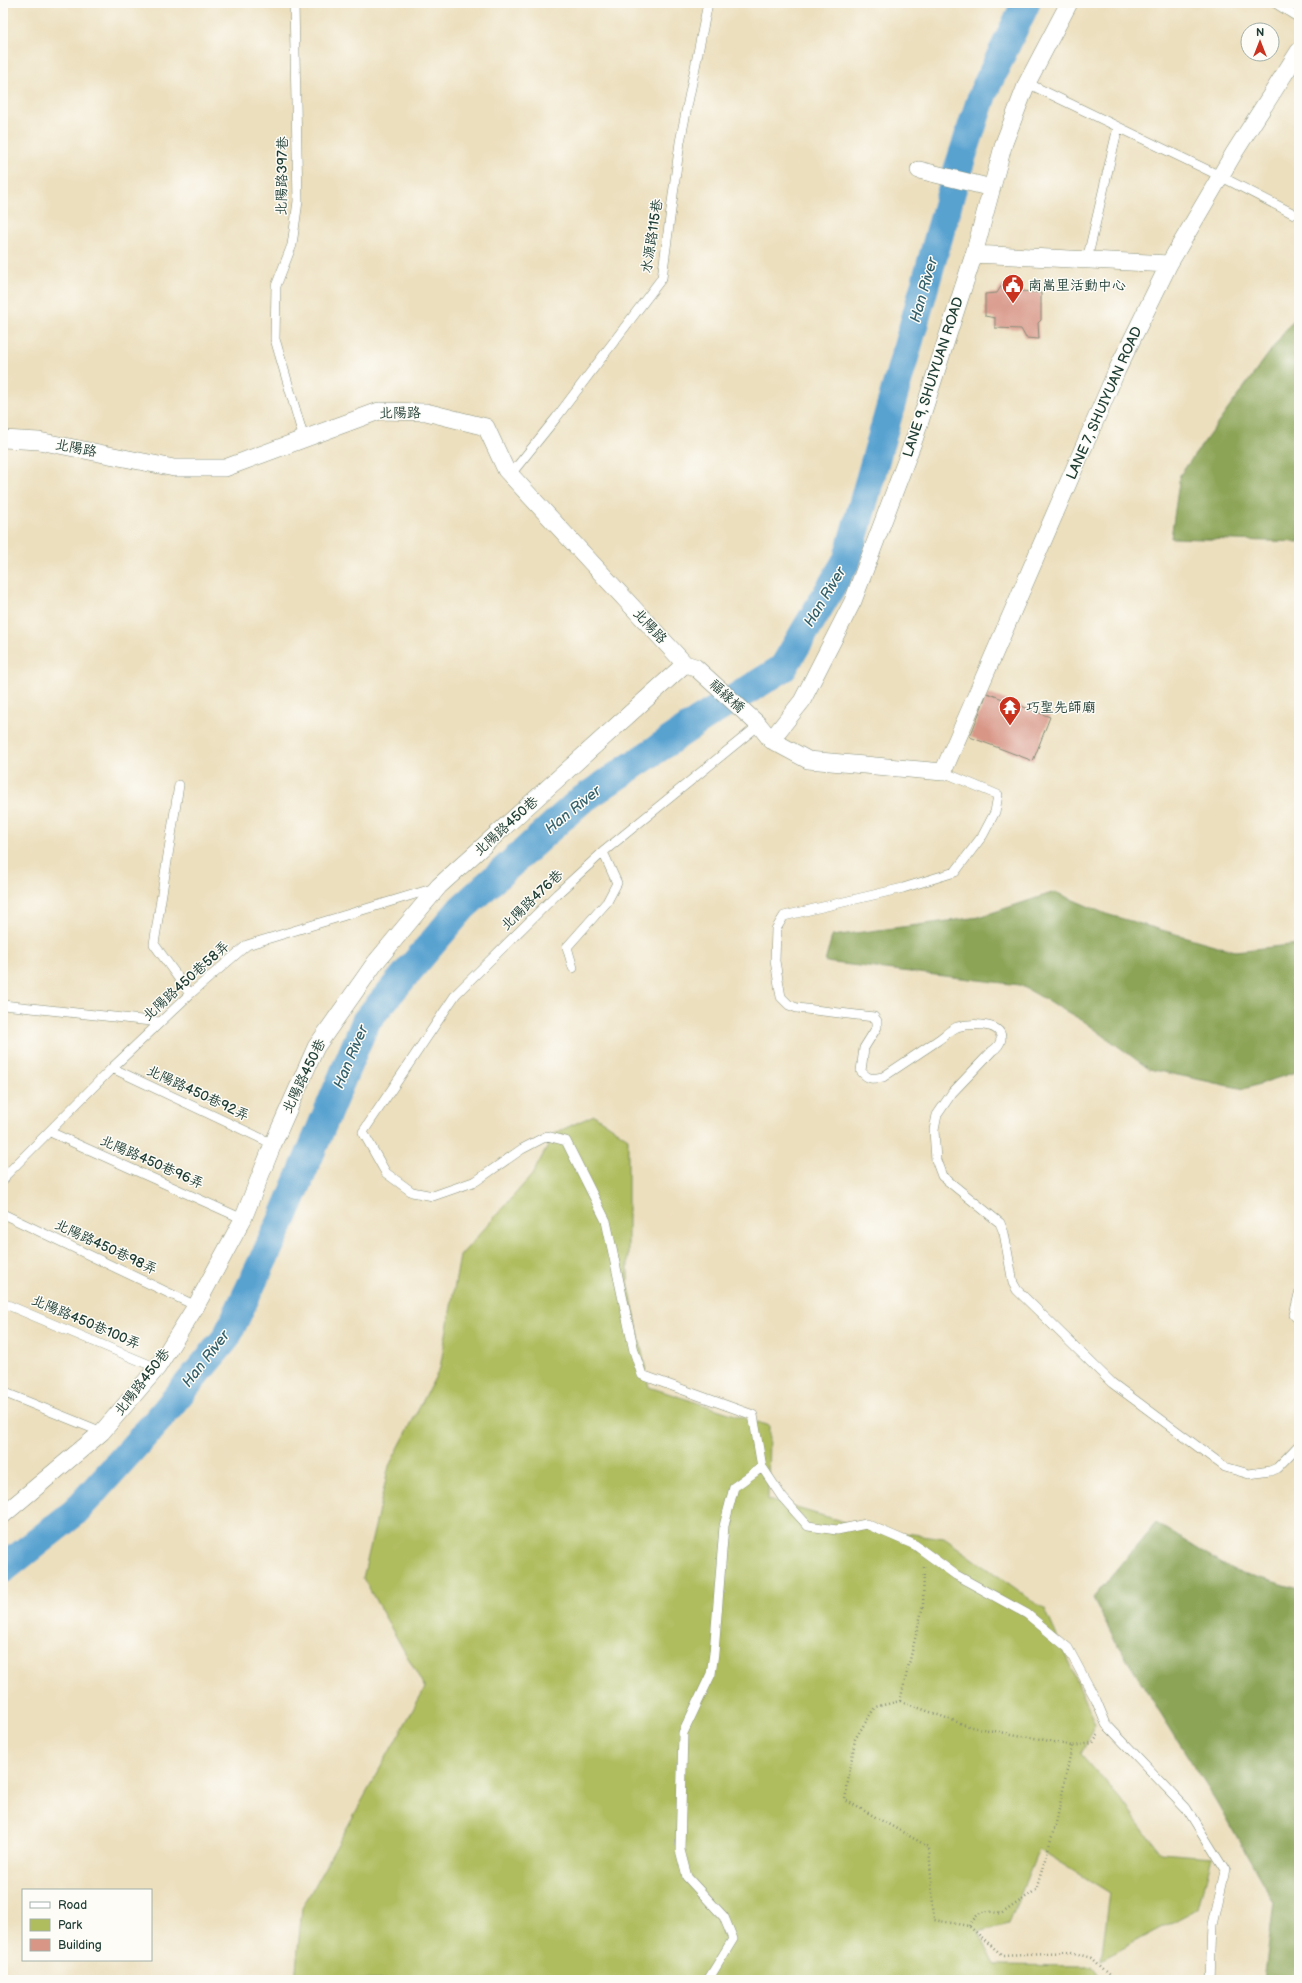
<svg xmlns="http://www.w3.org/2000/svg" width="1302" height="1983" font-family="'Balsamiq Sans','LXGW WenKai TC',sans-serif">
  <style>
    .green { fill: #b0bd5f; stroke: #687d4a }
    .forest { fill: #8ca456; stroke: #567045 }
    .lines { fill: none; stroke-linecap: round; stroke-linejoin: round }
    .river { stroke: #59a2d0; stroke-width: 29 }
    .building { fill: #d89687 }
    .lane-casing { stroke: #868e79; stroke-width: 10 }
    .street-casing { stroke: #868e79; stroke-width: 18 }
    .path { stroke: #868e79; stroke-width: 2.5; stroke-dasharray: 1 3; stroke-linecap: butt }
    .lane { stroke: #fff; stroke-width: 9 }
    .street { stroke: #fff; stroke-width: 17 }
    .labels { text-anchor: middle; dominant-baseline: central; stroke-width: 3; stroke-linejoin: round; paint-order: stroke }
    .street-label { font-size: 14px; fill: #1f3d34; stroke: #fdfcf7 }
    .poi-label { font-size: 14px; fill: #1f3d34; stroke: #fdfcf7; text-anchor: start }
    .water-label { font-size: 15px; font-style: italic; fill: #33606b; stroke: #fdfcf7 }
  </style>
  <rect width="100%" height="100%" fill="#fdfcf7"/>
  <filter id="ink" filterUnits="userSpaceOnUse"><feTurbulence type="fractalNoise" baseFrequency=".025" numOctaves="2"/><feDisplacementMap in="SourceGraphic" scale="8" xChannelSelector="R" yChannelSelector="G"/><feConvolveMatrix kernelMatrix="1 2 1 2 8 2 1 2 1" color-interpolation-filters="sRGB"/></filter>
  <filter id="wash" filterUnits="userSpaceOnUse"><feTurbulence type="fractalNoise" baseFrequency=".012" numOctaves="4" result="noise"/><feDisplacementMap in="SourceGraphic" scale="16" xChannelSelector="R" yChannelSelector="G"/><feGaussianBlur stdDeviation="0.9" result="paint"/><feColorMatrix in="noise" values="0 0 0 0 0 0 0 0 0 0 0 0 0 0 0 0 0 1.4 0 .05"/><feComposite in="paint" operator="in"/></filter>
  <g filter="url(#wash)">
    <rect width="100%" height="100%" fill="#ecdfbe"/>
    <!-- green -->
    <path class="green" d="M594,1115L628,1138V1282L649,1387L769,1426L768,1500L866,1528L944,1538L1045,1609L1096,1724L1081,1754L1121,1800L1160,1853L1212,1857L1199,1908L1101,1960L1110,1893L1039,1849L1009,1923L978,1931L995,1965L1092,1966L1103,1980H295L302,1908L425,1688L363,1578L389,1466L440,1368L460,1256L532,1175L555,1133Z"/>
    <!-- forest -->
    <path class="forest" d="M1299,312V542L1171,538L1180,475Z
      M1055,892L1106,914L1235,951L1299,944V1071L1244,1089L1149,1069L1085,1022L1020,985L825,962L832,936L979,917Z
      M1156,1523L1232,1570L1299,1589V1980H1264L1274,1903L1216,1801L1117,1644L1093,1598Z"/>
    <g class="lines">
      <!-- river -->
      <path class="river" d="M3,1569L74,1513L157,1421L226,1338L283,1218L366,1021L462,908L580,801L700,720L783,668L847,560L957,172L983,93L1026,3"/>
    </g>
    <g id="blocks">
      <!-- building -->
      <path class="building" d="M1002,285H1019L1022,291L1041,293V320L1038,323L1039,339L1026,338L1021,329L995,328V318L985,316V294L997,293Z
        M987,693L1050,717L1033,761L970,737Z"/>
    </g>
  </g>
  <g filter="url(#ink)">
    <use href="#blocks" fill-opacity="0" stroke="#868e79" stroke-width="1"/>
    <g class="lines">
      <!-- lane casing -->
      <g class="lane-casing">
        <path id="lane" d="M294,3L298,201L292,245L276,286L275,339L304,439
          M1275,3L1299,18
          M1027,83L1220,176L1294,214
          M1087,260L1118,127
          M511,474L556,418L662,278L680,142L708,3
          M943,772L998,795L995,812L983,835L955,872L903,888L784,916L776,929L775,961L781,997L789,1005L797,1008L874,1017L877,1021V1027L864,1048L861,1071C868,1080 873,1079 883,1077C901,1065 919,1053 937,1041C943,1037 950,1030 957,1027C967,1024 1003,1021 1001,1039C1000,1045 997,1048 992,1051L952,1093L937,1115L934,1130L936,1160L942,1176L1000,1223L1004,1233L1013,1283L1017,1290L1112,1383L1225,1467L1249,1474L1270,1471L1277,1468L1299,1445
          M179,785L154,944L190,994
          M573,968L567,947L607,902L617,883L603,852
          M3,1005L160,1022
          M112,1068L273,1144
          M50,1132L243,1219
          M3,1181L6,1175L112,1068L190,994L247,945L435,888
          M3,1214L196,1306
          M1299,1294L1294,1315L1299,1320
          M3,1303L157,1368
          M3,1392L102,1432
          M762,1467L782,1497L808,1526L837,1530L866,1524L915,1545L956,1575L1027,1614L1068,1648L1096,1700L1106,1724L1186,1808L1225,1871L1213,1924L1211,1980
          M708,1980L733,1939L724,1917L687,1877L680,1850L683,1733L711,1674L714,1653L724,1526L734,1487L762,1467L753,1415L642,1375L634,1351L606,1221L566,1141L547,1136L522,1149L476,1181L433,1196L412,1192L386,1173L363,1132L456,994L557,894L603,852L759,725"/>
      </g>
      <!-- street casing -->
      <g class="street-casing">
        <path id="street" d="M919,170L992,188
          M974,254L1169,264
          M3,439L39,441L174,468H225L379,411L426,412L486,427L506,470L685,664L695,667L759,725L771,740L808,760L943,772L1117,370L1169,264L1234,153L1299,51
          M771,740L802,701L853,601L915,437L974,254L1004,143L1027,83L1069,3
          M3,1515L102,1432L157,1368L196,1306L243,1219L273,1144L316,1047L375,963L439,886L685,664"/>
      </g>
      <!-- path -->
      <path class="path" d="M924,1567L923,1606L900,1701L875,1707L855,1739L845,1800L929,1847L934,1920L969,1926L1002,1955L1071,1952L1091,1958L1114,1980
        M900,1701L971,1727L1040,1739L1072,1746L1093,1743L1099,1734
        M969,1926C980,1910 982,1909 1001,1914L1036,1890L1057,1819L1072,1746"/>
      <!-- lane -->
      <use href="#lane" class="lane"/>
      <!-- street -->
      <use href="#street" class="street"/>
    </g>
  </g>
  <!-- icons -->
  <defs>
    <g id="civic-pin" transform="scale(1.15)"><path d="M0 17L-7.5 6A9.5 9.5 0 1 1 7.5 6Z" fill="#c8321e" stroke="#fdfcf7"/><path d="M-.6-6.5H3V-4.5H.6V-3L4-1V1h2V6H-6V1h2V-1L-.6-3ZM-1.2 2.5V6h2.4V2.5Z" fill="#fff"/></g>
    <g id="temple-pin" transform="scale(1.15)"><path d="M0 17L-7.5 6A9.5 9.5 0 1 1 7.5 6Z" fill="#c8321e" stroke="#fdfcf7"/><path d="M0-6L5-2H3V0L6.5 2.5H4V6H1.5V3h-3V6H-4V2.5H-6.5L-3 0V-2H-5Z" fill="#fff"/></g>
  </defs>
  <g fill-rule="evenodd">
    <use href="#civic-pin" x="1013" y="285"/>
    <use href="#temple-pin" x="1010" y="707"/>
  </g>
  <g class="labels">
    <!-- street labels -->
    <g class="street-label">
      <text transform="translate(282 176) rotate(-89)">北陽路397巷</text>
      <text transform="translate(652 236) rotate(-81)">水源路115巷</text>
      <text transform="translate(933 377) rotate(-72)">LANE 9, SHUIYUAN ROAD</text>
      <text transform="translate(1104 403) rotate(-66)">LANE 7, SHUIYUAN ROAD</text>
      <text transform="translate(400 413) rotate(-1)">北陽路</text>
      <text transform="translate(76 448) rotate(11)">北陽路</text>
      <text transform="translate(650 626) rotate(47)">北陽路</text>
      <text transform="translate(727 696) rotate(42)">福緣橋</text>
      <text transform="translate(506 826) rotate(-42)">北陽路450巷</text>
      <text transform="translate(532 900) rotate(-44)">北陽路476巷</text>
      <text transform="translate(186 981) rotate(-42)">北陽路450巷58弄</text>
      <text transform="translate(304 1076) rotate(-64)">北陽路450巷</text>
      <text transform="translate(198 1093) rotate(25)">北陽路450巷92弄</text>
      <text transform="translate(152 1162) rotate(24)">北陽路450巷96弄</text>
      <text transform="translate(106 1247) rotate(25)">北陽路450巷98弄</text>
      <text transform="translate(86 1322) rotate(23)">北陽路450巷100弄</text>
      <text transform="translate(142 1382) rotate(-52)">北陽路450巷</text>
    </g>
    <!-- poi labels -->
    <g class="poi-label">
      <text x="1028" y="285">南嵩里活動中心</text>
      <text x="1026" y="707">巧聖先師廟</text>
    </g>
    <!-- water labels -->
    <g class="water-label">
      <text transform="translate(924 290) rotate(-74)">Han River</text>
      <text transform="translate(825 597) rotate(-59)">Han River</text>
      <text transform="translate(573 810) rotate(-39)">Han River</text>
      <text transform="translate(351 1057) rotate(-67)">Han River</text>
      <text transform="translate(206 1359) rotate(-52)">Han River</text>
    </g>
  </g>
  <!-- margin -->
  <rect width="1302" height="1983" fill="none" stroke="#fdfcf7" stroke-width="16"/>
  <!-- legend -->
  <rect x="22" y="1889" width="130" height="72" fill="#fdfcf7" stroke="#a4b0a9"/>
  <rect x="30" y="1902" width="20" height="6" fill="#ffffff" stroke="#a4b0a9"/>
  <text x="58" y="1909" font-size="12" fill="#1f3d34">Road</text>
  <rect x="30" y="1919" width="20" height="12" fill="#b0bd5f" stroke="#a4b0a9"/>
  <text x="58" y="1929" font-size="12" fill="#1f3d34">Park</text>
  <rect x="30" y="1939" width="20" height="12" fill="#d89687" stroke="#a4b0a9"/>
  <text x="58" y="1949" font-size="12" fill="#1f3d34">Building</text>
  <!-- north arrow -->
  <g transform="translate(1260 42)"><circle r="19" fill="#fdfcf7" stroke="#a4b0a9"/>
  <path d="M0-3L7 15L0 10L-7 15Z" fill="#c8321e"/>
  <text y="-6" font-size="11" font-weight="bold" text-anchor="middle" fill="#1f3d34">N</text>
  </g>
</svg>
